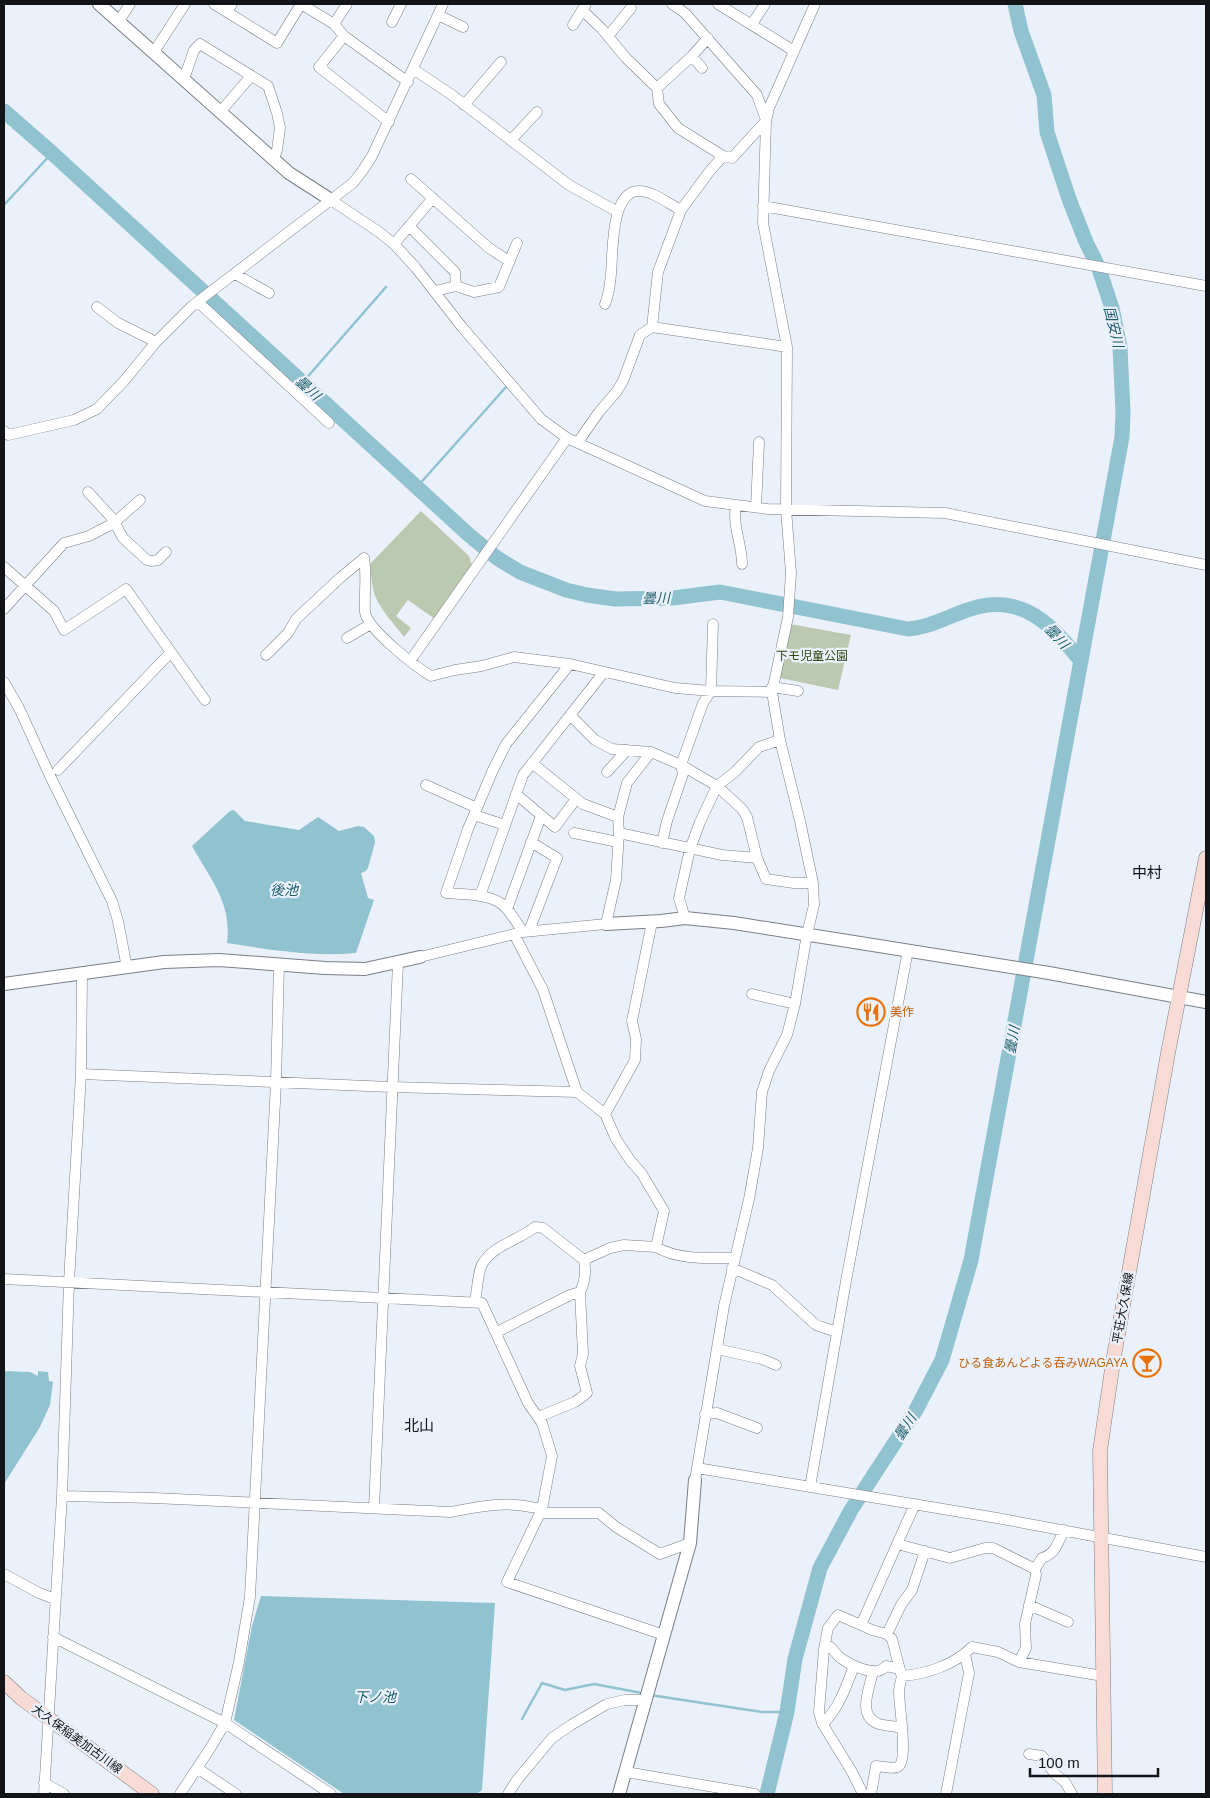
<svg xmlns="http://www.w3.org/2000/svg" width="1210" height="1798" font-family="Arial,'Noto Sans JP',sans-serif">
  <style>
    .green { fill: #bbc9b0 }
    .water { fill: #90c2d0 }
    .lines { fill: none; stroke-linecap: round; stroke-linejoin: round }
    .stream { stroke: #90c2d0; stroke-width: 2.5 }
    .river { stroke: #90c2d0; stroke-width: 15 }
    .minor-casing { stroke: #787e86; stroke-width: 11 }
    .tertiary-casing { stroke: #787e86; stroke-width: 14 }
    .secondary-casing { stroke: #787e86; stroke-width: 15 }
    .minor { stroke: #fff; stroke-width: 10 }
    .tertiary { stroke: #fff; stroke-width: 12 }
    .secondary { stroke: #f9dbd5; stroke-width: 14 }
    .labels { text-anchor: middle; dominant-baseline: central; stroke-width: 4.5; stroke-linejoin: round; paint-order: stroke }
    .park-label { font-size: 12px; fill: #2f4912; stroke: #ebf1fa }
    .food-label { font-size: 12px; fill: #c56008; stroke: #ebf1fa; text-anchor: start }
    .street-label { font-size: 12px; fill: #121417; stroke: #ebf1fa }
    .water-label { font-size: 14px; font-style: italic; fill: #1a5d6c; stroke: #ebf1fa }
    .quarter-label { font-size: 15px; fill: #121417; stroke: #ebf1fa }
  </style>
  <rect width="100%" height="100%" fill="#ebf1fa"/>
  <!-- green -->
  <path class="green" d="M421,511L469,556L472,566L435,619L408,600L396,616L411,628L404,637C393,622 376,606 373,588C371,580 371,572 370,564Z
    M790,624L851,635L838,690L775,677Z"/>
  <!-- water -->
  <path class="water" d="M234,810L245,821L299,830L318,817L339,831L358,826L364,827L374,836L375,842L368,868L366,871L361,873L368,898L374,900L356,953C312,957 270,950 227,943C232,903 211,880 192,846L230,811Z
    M4,1371L30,1372L38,1376V1371L48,1372L49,1381L53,1382L50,1405L40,1427L4,1484Z
    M261,1596L495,1603L482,1790L476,1794H344L234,1720L252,1626Z"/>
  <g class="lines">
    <!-- stream -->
    <path class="stream" d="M4,205L52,153
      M303,382L386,287
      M417,487L506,387
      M650,1695L762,1712H787
      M522,1719L542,1683L565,1690L594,1684L642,1693"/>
    <!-- river -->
    <path class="river" d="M4,111L52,153L469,535L497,558L520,572L566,590L587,595L615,599L673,598L720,592L908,629C917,628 926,626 934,623C948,618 962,611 977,607C1025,595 1053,627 1081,661
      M767,1794L787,1712L795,1659L820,1568L851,1510L916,1410L942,1360L971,1260L1122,437L1123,412L1120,347L1112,308L1098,266L1086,242L1069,199L1047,132L1044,95L1021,31L1015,4"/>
    <!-- minor casing -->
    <g class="minor-casing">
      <path id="minor" d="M214,4L227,12L232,4
        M301,4L334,24L344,36L408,82
        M672,4L685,13L757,95L766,120
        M718,4L794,51
        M582,10L602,29L626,58L657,88L659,104L678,128L723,156L732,158L766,121
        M227,12L277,43L301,4
        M438,15L463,27
        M119,21L130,4
        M392,22L401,4
        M334,24L347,4
        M752,24L765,4
        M573,25L586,4
        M609,35L631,8
        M344,36L319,67L389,122
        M154,52L185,4
        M692,56L702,68
        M413,69L452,95L569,185L618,212
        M184,79L194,50L200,44L268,86L277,113L280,128L277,150L274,159
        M657,88L692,56L708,38
        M464,105L501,62
        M221,111L251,76
        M511,140L537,112
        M411,179L489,248L509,261
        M331,200L379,232L394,244L416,268L462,327L541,419L567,438L705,501L768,509L945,513L1206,565
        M763,206L1206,286
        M409,226L455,272L456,286
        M394,244L433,198
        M235,274L269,293
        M435,291L456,286L474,292L499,287L517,243
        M198,302L329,423
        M605,304C609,295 610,285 611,274C613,255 610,191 639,191C653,191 669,204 681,210
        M97,307L118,323L156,342
        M652,327L787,347
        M4,431L8,435L74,420L97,409L124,381L156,342L192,306L353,183L363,170L372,156L443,4
        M578,442L599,412L617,391L623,381L640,335L652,327L658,272L681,210L709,172L723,156
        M88,492L112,518L123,538L147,560L152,561L158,560L166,552
        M736,505C732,525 742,544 742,564
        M756,507L759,442
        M4,567L54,611L64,630L126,589L205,700
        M4,609L64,543L89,536L114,523L140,500
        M347,638L371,624
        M266,655L288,633L296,619L340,578L364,558C367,576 364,594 365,612C367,629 416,667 431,676L455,670L482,666L514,657L570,664L675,688L711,691L772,692
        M410,661L567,438
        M4,682L19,708L51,778L112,901L118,921L127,968
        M772,687L798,691
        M570,715L595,740L612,749L651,752L681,765L717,786L742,809L747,817L757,858L766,879L794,883H813
        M532,763L583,804L618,817
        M58,770L171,652
        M607,772L627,750
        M426,785L477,808
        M516,794L555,827L576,799
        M474,815L505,825
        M574,833L618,842
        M619,833L618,817L627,783L651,752
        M662,843L667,821L683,774L681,765L703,703L711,691L713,624
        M480,896L523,775L604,672
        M507,909L541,816
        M685,918L679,898L690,849L700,822L717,786L735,772L759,747L780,740
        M529,931L557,858L531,842
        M523,932C516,922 508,906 497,901C483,894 462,894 446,893L468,829L493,770L506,744L570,664
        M514,934L543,990L577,1092L605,1114L616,1139L630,1160L642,1174L664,1211L656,1247C678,1260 709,1258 734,1258
        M420,957L523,932L606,924L616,880L619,833L722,855L757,858
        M752,994L795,1004
        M81,1074L391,1087L577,1092
        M605,1114L635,1060L636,1039L632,1021L652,922
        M584,1260L610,1248L624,1245L656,1247
        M732,1268L772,1285L816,1325L837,1332
        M4,1279L482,1303L528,1403L542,1423L552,1456L542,1509L507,1582L664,1635
        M475,1301C477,1292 478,1269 483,1263C494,1245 519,1240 535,1227L543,1228L584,1260C586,1270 585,1282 580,1292L583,1354L580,1366L587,1393L575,1402L538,1417
        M497,1332L570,1295L580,1292
        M717,1349L762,1359L776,1365
        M705,1414L717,1413L757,1428
        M697,1468L997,1518L1206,1557
        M695,1480L724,1306L749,1199L758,1148L762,1092L769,1071L787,1035L795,1004L807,934L814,905L813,883L800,821L780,740L772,692L788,617L791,573L786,509L787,347L763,223L766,121L769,108L815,4
        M810,1487L846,1281L908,950
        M62,1496L154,1498L450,1512C478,1507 503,1501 531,1507C537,1508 541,1508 545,1513H599L616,1527L660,1554L690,1543
        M374,1508L398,963
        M897,1544L950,1558L985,1548H993L1035,1569
        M4,1574L39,1593L55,1599
        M1029,1605L1068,1622
        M861,1625L872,1630L887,1634L892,1639L901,1674
        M887,1634L901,1605L912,1590L925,1551
        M53,1637L225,1723L331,1794
        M825,1644C834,1647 835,1655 842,1659C853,1666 877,1678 886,1666L900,1669
        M1019,1662L1026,1648L1025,1624L1036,1575L1035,1569L1042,1558C1056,1554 1058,1542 1064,1530
        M873,1671C870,1688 856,1716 879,1724C886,1726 895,1726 902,1728
        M823,1724C839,1708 846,1687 854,1666
        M1029,1754L1042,1756L1055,1774L1065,1782L1072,1794
        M197,1768L236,1794
        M626,1772L755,1794
        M44,1783L64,1794
        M44,1794L62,1496L69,1282L81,1074L82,974
        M180,1794L211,1747L225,1723L239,1662L250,1597L276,1082L279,965
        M508,1794L517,1780L552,1738L571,1725L607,1704L625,1700H645
        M863,1794L852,1772L822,1723L819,1712L824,1649L828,1628L838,1615L861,1625L915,1504
        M871,1794L876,1766C882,1766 895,1770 899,1766C908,1758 899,1705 899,1692C899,1687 901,1681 902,1676C927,1674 954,1665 972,1647L998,1652L1019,1662L1103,1676
        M946,1794L969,1673L965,1654"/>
    </g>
    <!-- tertiary casing -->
    <g class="tertiary-casing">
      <path id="tertiary" d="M99,4L289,173L331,200
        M606,924L661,921L685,918L734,923L1049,973L1206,1002
        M4,984L164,962L219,960L325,968L365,969L420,957
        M619,1794L690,1543L695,1480"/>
    </g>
    <!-- secondary casing -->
    <g class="secondary-casing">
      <path id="secondary" d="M4,1682L21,1698L152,1794
        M1105,1794L1100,1451L1113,1362L1168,1053L1206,858"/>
    </g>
    <!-- minor -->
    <use href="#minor" class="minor"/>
    <!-- tertiary -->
    <use href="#tertiary" class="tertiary"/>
    <!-- secondary -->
    <use href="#secondary" class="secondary"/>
  </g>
  <!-- icons -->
  <defs>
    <g id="restaurant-ring" transform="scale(1.4375)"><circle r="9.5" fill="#ebf1fa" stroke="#e8710a" stroke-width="1.5"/><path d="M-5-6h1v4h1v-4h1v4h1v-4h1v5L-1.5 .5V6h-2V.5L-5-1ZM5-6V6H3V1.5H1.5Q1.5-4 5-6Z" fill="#e8710a"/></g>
    <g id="bar-ring" transform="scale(1.4375)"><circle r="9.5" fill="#ebf1fa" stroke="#e8710a" stroke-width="1.5"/><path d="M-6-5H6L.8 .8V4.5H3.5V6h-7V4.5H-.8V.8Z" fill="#e8710a"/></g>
  </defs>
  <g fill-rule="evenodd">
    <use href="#restaurant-ring" x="871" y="1012"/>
    <use href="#bar-ring" x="1147" y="1363"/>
  </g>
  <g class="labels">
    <!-- park labels -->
    <g class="park-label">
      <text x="812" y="656">下モ児童公園</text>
    </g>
    <!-- food labels -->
    <g class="food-label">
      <text x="890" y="1012">美作</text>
      <text x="1128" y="1363" text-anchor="end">ひる食あんどよる吞みWAGAYA</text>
    </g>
    <!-- street labels -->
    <g class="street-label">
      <text transform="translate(1123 1308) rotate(-80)">平荘大久保線</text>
      <text transform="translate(77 1739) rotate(36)">大久保稲美加古川線</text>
    </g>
    <!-- water labels -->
    <g class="water-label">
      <text transform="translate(1114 327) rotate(76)">国安川</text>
      <text transform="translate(308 388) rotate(42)">曇川</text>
      <text transform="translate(656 598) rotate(-1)">曇川</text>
      <text transform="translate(1057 636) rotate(47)">曇川</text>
      <text x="284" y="890">後池</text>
      <text transform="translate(1012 1040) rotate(-80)">曇川</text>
      <text transform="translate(905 1427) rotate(-57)">曇川</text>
      <text x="375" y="1697">下ノ池</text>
    </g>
    <!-- quarter labels -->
    <g class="quarter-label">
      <text x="1147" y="872">中村</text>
      <text x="419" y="1425">北山</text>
    </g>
  </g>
  <!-- border -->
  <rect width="1210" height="1798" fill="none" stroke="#121417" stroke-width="10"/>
  <!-- scale -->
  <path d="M1030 1768v8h128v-8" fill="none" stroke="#121417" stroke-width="2.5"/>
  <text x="1038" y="1768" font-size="15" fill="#121417" stroke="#ebf1fa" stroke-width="4" paint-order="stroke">100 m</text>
</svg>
